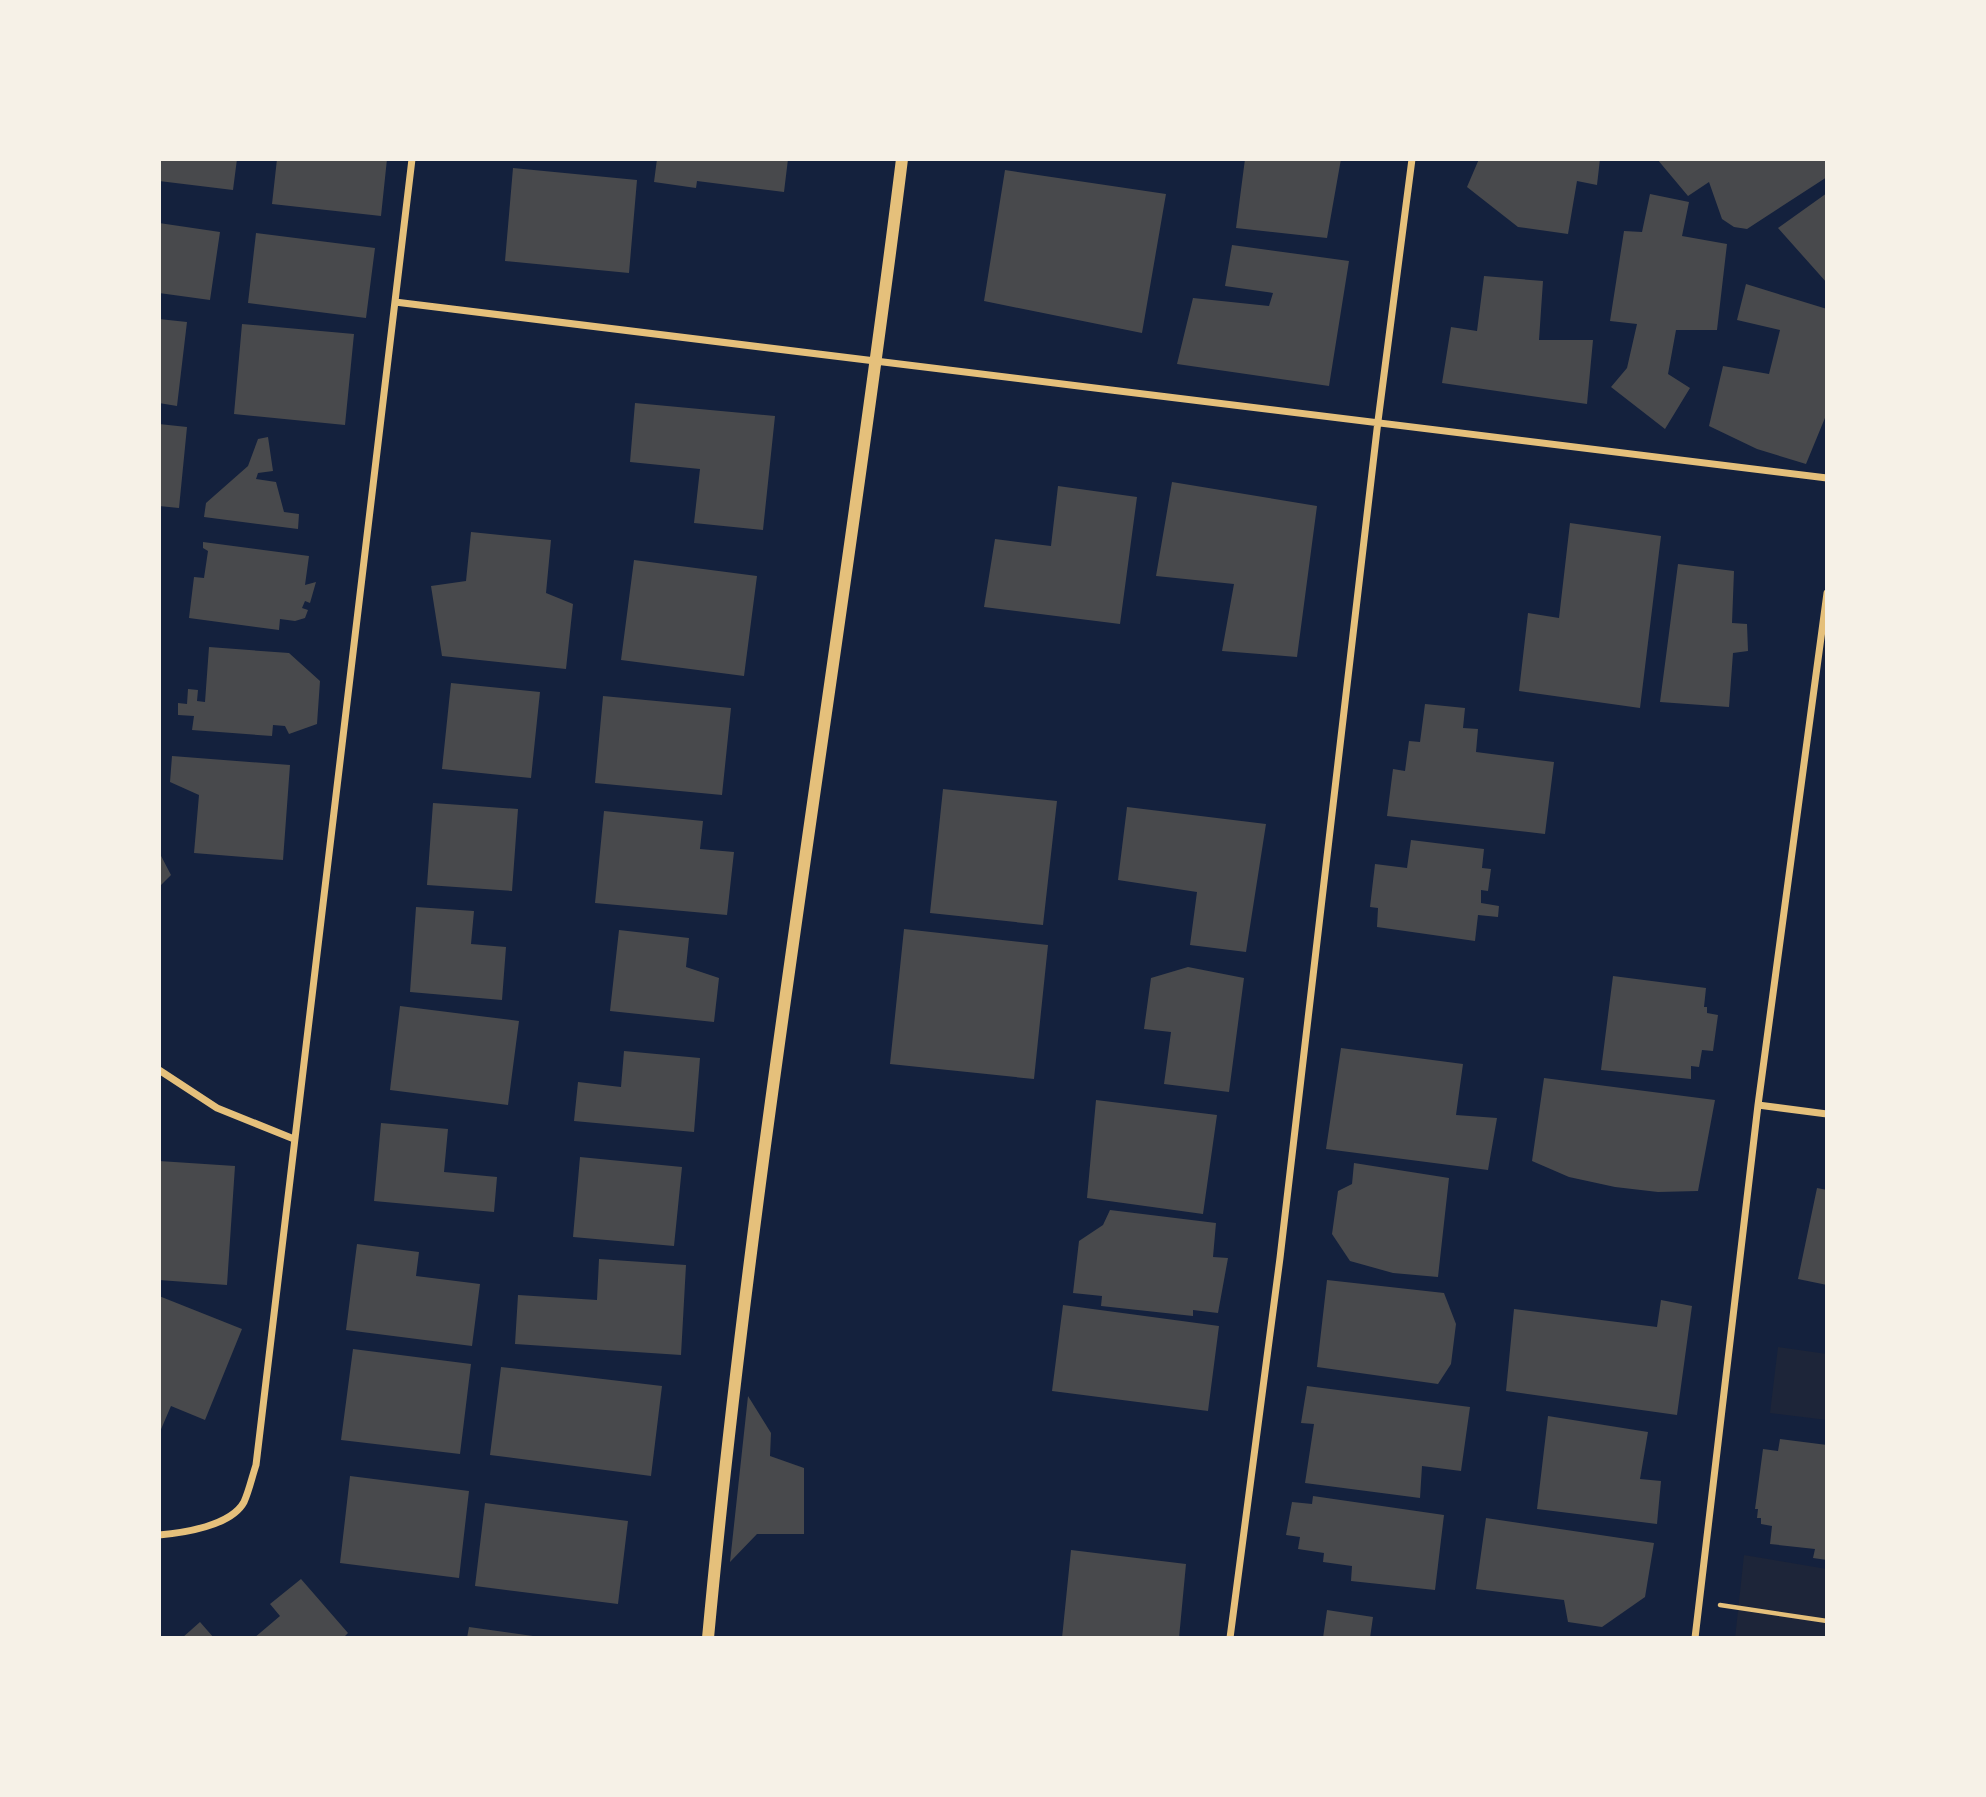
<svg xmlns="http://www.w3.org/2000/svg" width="1986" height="1797" font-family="'PT Sans',sans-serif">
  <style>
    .green { fill: #1d2539 }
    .building { fill: #48494c }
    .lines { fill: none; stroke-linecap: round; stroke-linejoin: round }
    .path { stroke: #e5c07b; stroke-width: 4.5 }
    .minor { stroke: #e5c07b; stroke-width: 7 }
    .tertiary { stroke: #e5c07b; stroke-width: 12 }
  </style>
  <rect width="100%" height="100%" fill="#14213d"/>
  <!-- green -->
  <path class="green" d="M1778,1347L1827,1354V1420L1770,1413Z
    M1744,1555L1827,1569V1638H1735Z"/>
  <!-- building -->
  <path class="building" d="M159,159H237L233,190L159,181Z
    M277,159H387L381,216L272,204Z
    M657,159H788L784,192L697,181L696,188L654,182Z
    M1245,159H1341L1327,238L1236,228Z
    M1479,159H1600L1597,185L1577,181L1568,234L1518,227L1467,187Z
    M1657,159H1827V177L1747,229L1734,227L1722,219L1709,182L1688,196Z
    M513,168L637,180L629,273L505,261Z
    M1005,170L1166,194L1142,333L984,301Z
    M1827,193V283L1778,228Z
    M1650,194L1689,202L1682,236L1727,244L1717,330H1676L1668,374L1690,388L1665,429L1611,387L1627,368L1637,324L1610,321L1624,231L1642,232Z
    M159,223L220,232L210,300L159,293Z
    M256,233L375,248L366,318L248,303Z
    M1232,245L1349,261L1329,386L1177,364L1193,298L1269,306L1273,293L1225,286Z
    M1484,276L1543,281L1539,340H1593L1587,404L1442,383L1451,327L1477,331Z
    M1746,284L1827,309V413L1806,464L1757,449L1709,426L1723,366L1769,374L1780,330L1737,320Z
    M159,319L187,322L177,406L159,403Z
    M242,324L354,334L345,425L234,414Z
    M635,403L775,416L763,530L694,523L700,469L630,462Z
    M159,424L187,427L179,508L159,506Z
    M268,437L273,471L258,473L256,479L276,482L284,512L299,514L298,529L204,517L206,503L248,466L258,439Z
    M1172,482L1317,506L1297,657L1222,651L1234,584L1156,576Z
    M1058,486L1137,497L1120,624L984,607L995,539L1051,546Z
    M1570,523L1661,536L1640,708L1519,691L1528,613L1559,618Z
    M471,532L551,540L546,593L573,604L566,669L442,656L431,586L466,581Z
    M203,542L309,556L305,585L316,582L310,603L305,601L302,608L308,610L305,618L295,621L280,619L279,630L189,618L194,577L204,578L208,551L203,548Z
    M634,560L757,576L744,676L621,660Z
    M1678,564L1734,571L1732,623L1747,624L1748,651L1733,653L1729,707L1660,702Z
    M209,647L289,653L320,681L317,724L289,734L285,726L273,725L272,736L192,730L194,716L178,715V703L187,704L188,689L198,690L197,701L205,702Z
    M451,683L540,692L531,778L442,769Z
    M603,696L731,708L722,795L595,783Z
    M1425,704L1465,708L1463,728L1478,729L1476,752L1554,762L1545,834L1387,816L1393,769L1405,771L1409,741L1420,742Z
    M172,756L290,765L283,860L194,853L199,795L170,782Z
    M943,789L1057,801L1043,925L930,913Z
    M433,803L518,809L512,891L427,885Z
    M1127,807L1266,824L1246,952L1190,945L1197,892L1118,880Z
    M604,811L703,821L700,849L734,852L727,915L595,903Z
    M1411,840L1484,849L1482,868L1491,869L1488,891L1481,890V903L1499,906L1498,917L1478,915L1475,941L1377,927L1378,908L1370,907L1375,864L1407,868Z
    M159,852L171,875L159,887Z
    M416,907L474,911L471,944L506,947L502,1000L410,992Z
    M904,929L1048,945L1034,1079L890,1064Z
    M619,930L689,938L686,967L719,978L714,1022L610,1011Z
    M1188,967L1244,978L1229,1092L1164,1084L1171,1032L1144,1029L1151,978Z
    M1613,976L1706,988L1704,1007H1707V1013L1718,1015L1713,1051L1702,1050L1699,1067L1691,1066V1079L1601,1070Z
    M400,1006L519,1021L508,1105L390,1090Z
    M1341,1048L1463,1064L1456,1115L1497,1118L1488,1170L1326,1149Z
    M624,1051L700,1058L694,1132L574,1121L578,1082L621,1087Z
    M1544,1078L1715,1100L1698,1191L1658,1192L1615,1187L1569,1177L1532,1161Z
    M1096,1100L1217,1115L1203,1214L1087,1198Z
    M381,1123L448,1129L444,1172L497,1177L494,1212L374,1201Z
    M580,1157L682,1167L674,1246L573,1237Z
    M159,1161L235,1166L227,1285L159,1280Z
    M1354,1163L1449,1178L1438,1277L1393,1273L1350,1261L1332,1234L1338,1191L1352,1184Z
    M1817,1188L1827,1190V1285L1798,1279Z
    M1110,1210L1216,1223L1213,1257L1228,1258L1218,1313L1193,1310V1316L1101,1306L1102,1296L1073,1293L1079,1241L1103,1225Z
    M357,1244L419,1252L416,1276L480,1284L472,1346L346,1330Z
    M599,1259L686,1265L681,1355L515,1344L518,1295L597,1300Z
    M1327,1280L1444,1293L1456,1324L1451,1364L1438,1384L1317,1367Z
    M159,1296L242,1329L205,1420L171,1406L159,1434Z
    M1661,1300L1692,1306L1677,1415L1506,1391L1514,1309L1657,1327Z
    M1063,1305L1219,1326L1208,1411L1052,1391Z
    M353,1349L471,1364L460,1454L341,1440Z
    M501,1367L662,1386L651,1476L490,1455Z
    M1307,1386L1470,1407L1461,1471L1422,1466L1420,1498L1305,1483L1314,1424L1301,1423Z
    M748,1396L771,1433L770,1456L804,1468V1534H757L730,1562Z
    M1548,1416L1648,1432L1640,1479L1661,1481L1657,1524L1537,1509Z
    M1780,1439L1827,1445V1560L1813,1558L1815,1549L1770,1544L1772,1526L1761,1524V1518H1757L1758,1509H1755L1763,1449L1778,1451Z
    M350,1476L469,1491L459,1578L340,1563Z
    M1313,1496L1444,1515L1435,1590L1351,1581L1352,1566L1323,1562L1324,1553L1298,1549L1300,1537L1286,1535L1292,1502L1312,1504Z
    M485,1503L628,1521L618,1604L475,1586Z
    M1486,1518L1654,1543L1645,1597L1602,1627L1568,1622L1564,1600L1476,1589Z
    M1071,1550L1186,1564L1179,1638H1062Z
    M301,1579L348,1633L343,1638H254L280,1616L270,1604Z
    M1327,1610L1373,1617L1370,1638H1323Z
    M200,1622L214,1638H182Z
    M469,1627L533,1636V1638H467Z"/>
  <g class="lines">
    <!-- path -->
    <path class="path" d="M1720,1605L1827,1621"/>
    <!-- minor -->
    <path class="minor" d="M395,302C872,363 1350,417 1827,478
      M159,1070L217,1108L294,1139
      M1758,1105L1827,1114
      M159,1535C183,1533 231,1526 244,1502C249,1491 252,1477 256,1465L412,159
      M1230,1638L1280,1258L1378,421L1412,159
      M1695,1638L1758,1105L1827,593"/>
    <!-- tertiary -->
    <path class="tertiary" d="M708,1638C754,1143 841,652 902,159"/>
  </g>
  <!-- border -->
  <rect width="1986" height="1797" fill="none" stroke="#f6f1e7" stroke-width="322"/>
</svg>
